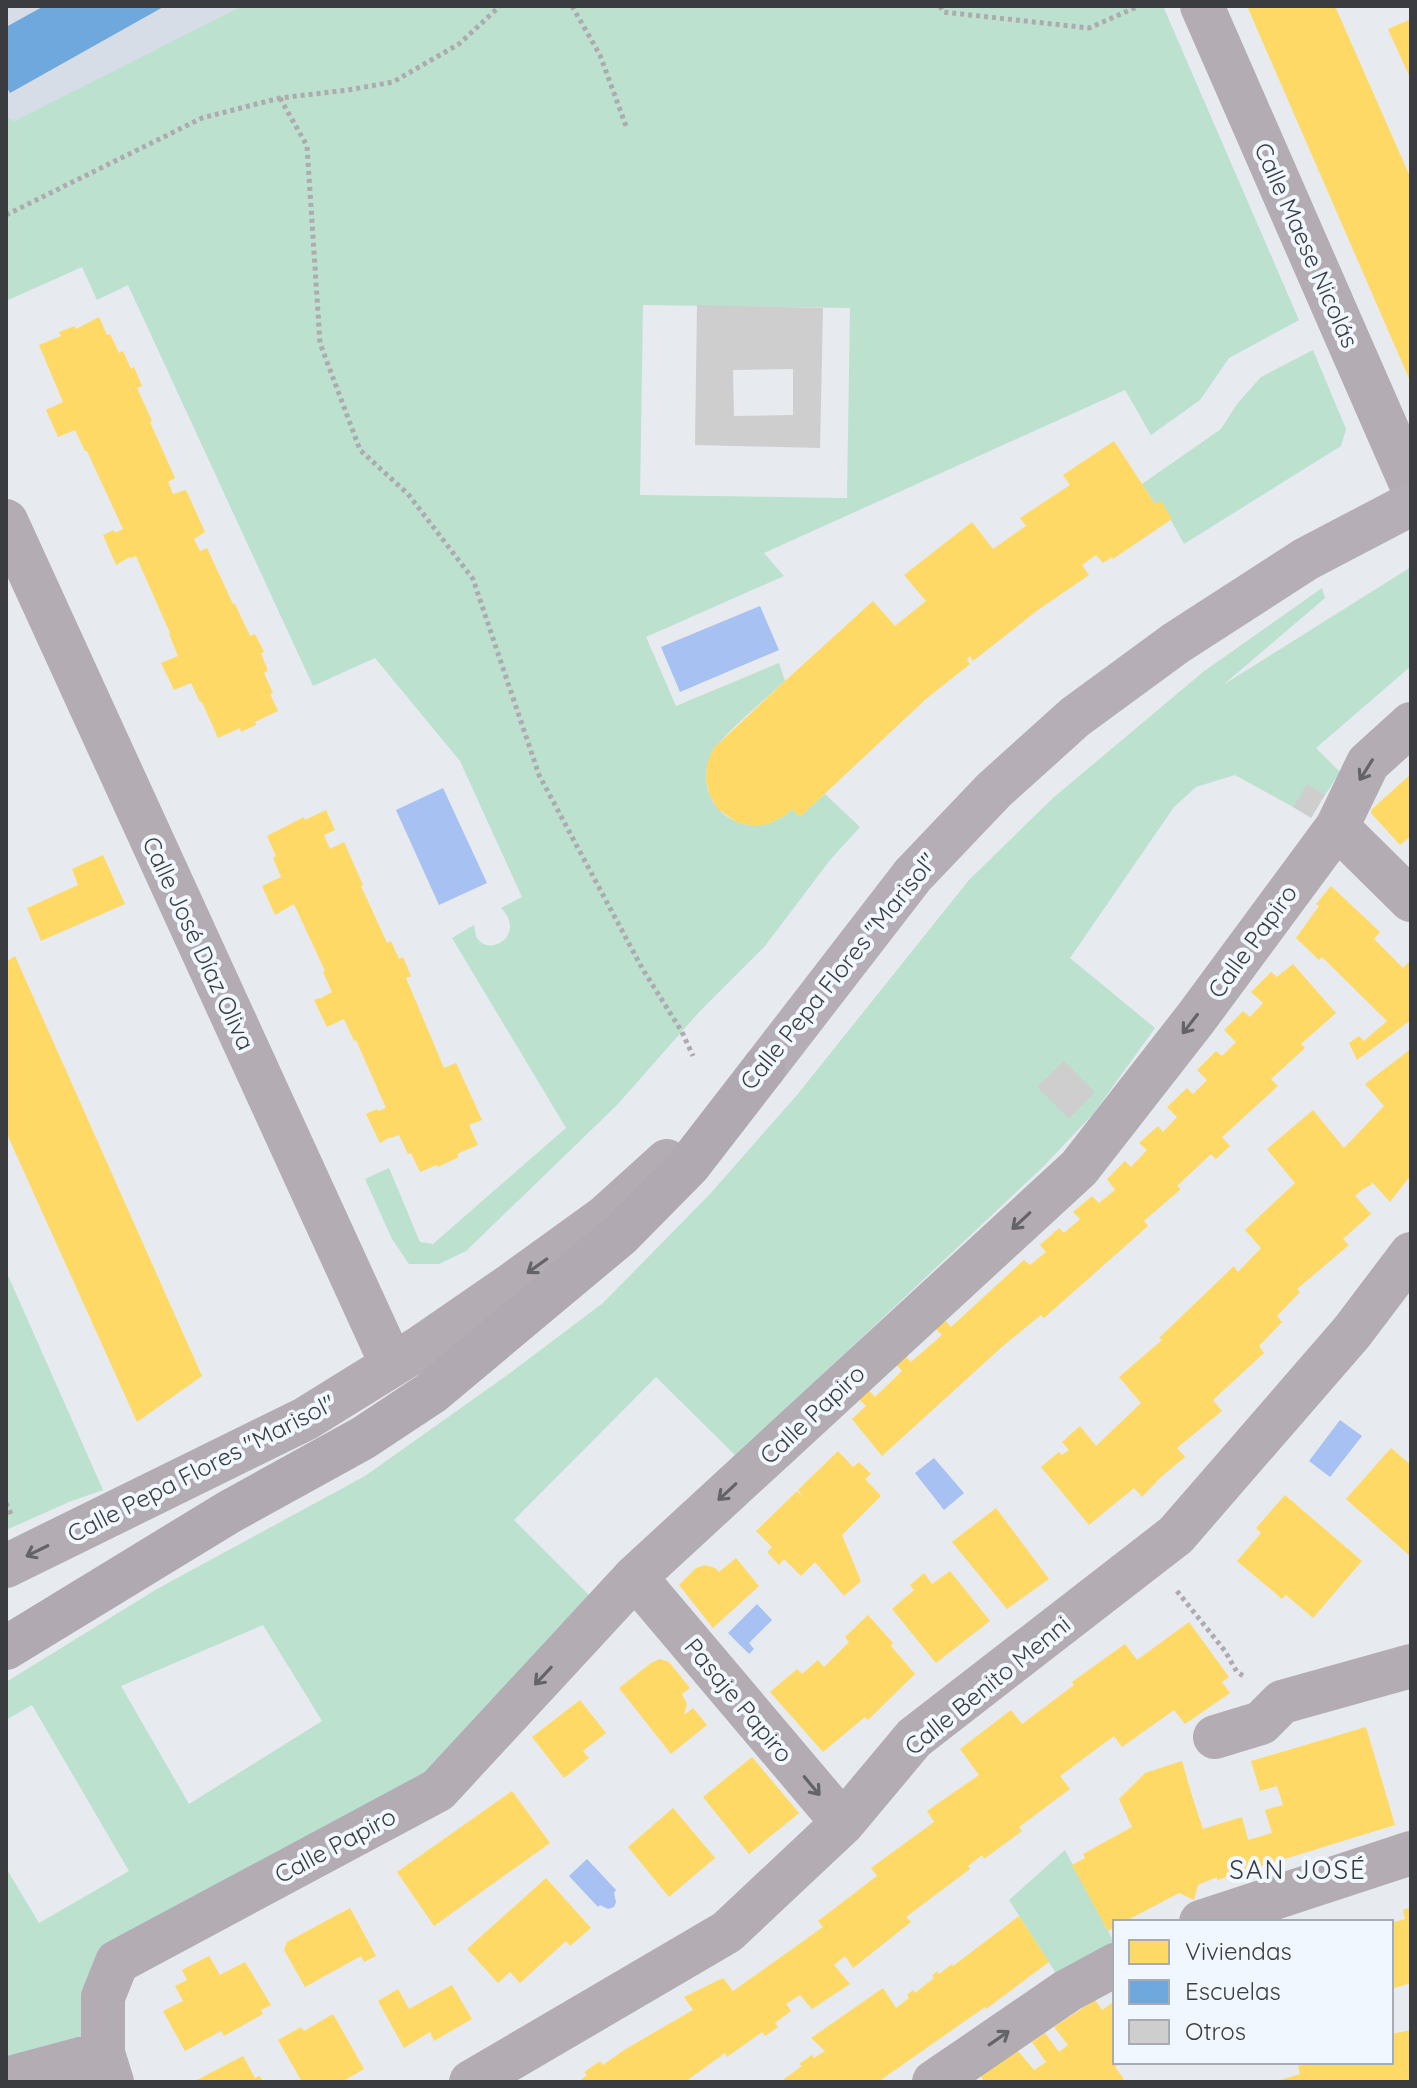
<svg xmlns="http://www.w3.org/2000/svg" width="1417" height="2088" font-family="Quicksand,sans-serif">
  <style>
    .built { fill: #d6dde6 }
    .green { fill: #bce1ce; fill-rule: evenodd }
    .water { fill: #a7c1f3 }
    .homes { fill: #ffd966 }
    .schools { fill: #6fa8dc }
    .building { fill: #cececf; fill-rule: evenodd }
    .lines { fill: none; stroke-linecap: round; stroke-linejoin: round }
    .path { stroke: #afaab0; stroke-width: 5; stroke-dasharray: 4 4; stroke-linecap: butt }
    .minor { stroke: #b3adb3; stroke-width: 44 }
    .major { stroke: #b5aeb7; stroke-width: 44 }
    .highway { stroke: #b0a9b2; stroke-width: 44 }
    .oneway { stroke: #646468 }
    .labels { text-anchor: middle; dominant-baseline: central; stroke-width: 8; stroke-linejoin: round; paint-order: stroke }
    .street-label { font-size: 24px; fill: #3a3c3f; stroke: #f1f7fe }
    .neighbourhood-label { font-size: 26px; letter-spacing: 2px; fill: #3a3c3f; stroke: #f1f7fe }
  </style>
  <rect width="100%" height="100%" fill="#e7eaee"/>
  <!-- built -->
  <path class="built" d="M6,6H242L14,121L6,116Z"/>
  <!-- green -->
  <path class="green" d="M242,6H1163L1299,320L1229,358L1200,400L1151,435L1125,390L764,553L784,576L646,637L676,706L779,663L785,681C769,696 718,738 711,755C689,808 751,849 792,809L800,816L825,794L860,827L830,860L765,946L700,1011L617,1105L466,1251L439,1264H409L392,1239L365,1179L389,1168L420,1242L433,1244L566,1128L452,938L474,925C474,926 476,938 477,938C490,958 527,934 501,908L522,897L460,761L375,658L313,686L128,285L97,300L82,267L6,301V116L14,121ZM643,305L850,308L847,498L640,495Z
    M1313,350L1346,429L1341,446L1184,544L1161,502L1155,504L1142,484L1221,429L1237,404L1261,377Z
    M1411,567V666L1316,748L1340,772L1325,795L1307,785L1293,807L1235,775L1196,787L1174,807L1070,958L1155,1028L1093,1114L1044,1166L736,1456L656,1377L514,1520L593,1599L423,1783L114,1945L88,2036L6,2058V1868L39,1923L129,1871L32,1705L6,1720V1682L157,1589L365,1476L506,1376L603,1303L710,1194L797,1095L969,880L1053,798L1203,672L1322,588L1325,598L1223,685ZM263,1625L322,1721L189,1804L121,1686Z
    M6,1271L103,1490L69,1502L6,1530Z
    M1065,1850L1115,1944L1059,1978L1009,1900Z"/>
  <!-- water -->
  <path class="water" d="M760,606L779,650L680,692L661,647Z
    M443,788L487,883L439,905L396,810Z
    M1340,1420L1362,1436L1330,1477L1309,1461Z
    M934,1458L964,1493L944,1510L915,1473Z
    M757,1604L772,1620L749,1643L754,1649L749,1654L728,1633Z
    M587,1859L616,1890L614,1893L616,1902L614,1907L608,1909L600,1905L598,1907L569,1876Z"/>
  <!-- homes -->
  <path class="homes" d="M1247,6H1335L1411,179V383Z
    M1411,19V80L1388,29Z
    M99,317L107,335L110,334L119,353L123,351L131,369L134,367L142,386L137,388L152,421L150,422L175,478L168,482L173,494L186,490L205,532L194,539L200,551L207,548L233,604H235L250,636L255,634L264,652L261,653L268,671L264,673L273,693L270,694L278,711L255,722L256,725L241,732L240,728L218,738L202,702H200L191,683L174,690L161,663L178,656L169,634L170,633L136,556L131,558L130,557L116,565L103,535L114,530L115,533L123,529L87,451H85L75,430L58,437L46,410L63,402L39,345L61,336L59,332L75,326L76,329Z
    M1114,441L1155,504L1161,501L1172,519L1113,559L1112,557L1103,563L1096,555L1082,565L1089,575L1038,610L973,661L970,656L967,659L970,664L926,699L800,817L792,809L786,815L769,824L754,826L738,823L718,809L710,796L706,780L707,764L713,749L785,681L873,601L895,626L926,601L904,575L972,522L993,549L1026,526L1020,518L1070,485L1063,475Z
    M1411,774V836L1400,845L1371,813L1372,809Z
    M326,810L335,830L324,835L330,849L344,842L363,885L361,886L387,943L391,941L399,959L403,957L411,976L406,978L444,1068L456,1063L482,1120L469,1125L478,1145L457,1154L459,1157L438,1167L437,1165L420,1172L411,1153L408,1154L399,1135L391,1138L390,1137L380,1143L366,1114L377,1109L378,1111L386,1108L356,1040L354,1041L344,1019L327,1027L314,1000L319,998V999L332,992L323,972L325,971L294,904L275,915L262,886L281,877L273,858L276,856L267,836L304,817L305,820Z
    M103,855L125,904L41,941L27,908L78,885L72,869Z
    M1331,886L1380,932L1374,939L1403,968L1409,962L1411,964V1020L1357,1060L1349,1043L1359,1036L1364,1041L1387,1021L1322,957L1319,960L1296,938L1319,906L1316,904Z
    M15,956L202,1376L137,1422L6,1132V962Z
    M1293,964L1336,1013L1301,1044L1305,1048L1271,1079L1278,1086L1222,1137L1230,1146L1216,1159L1211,1154L1177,1186L1181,1189L1144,1221L1148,1226L1044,1318L1041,1315L1003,1346L882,1456L852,1419L866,1406L856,1396L866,1387L875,1397L902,1371L893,1361L902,1352L911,1362L942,1335L932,1325L942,1317L951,1327L1024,1260L1030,1265L1046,1252L1040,1245L1059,1228L1064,1233L1080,1219L1073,1212L1092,1196L1099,1203L1115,1190L1107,1179L1125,1161L1131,1167L1147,1150L1139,1143L1158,1126L1163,1132L1177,1117L1167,1107L1187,1088L1193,1094L1207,1080L1197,1070L1216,1051L1222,1056L1236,1042L1224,1030L1243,1011L1250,1017L1263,1003L1251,992L1271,972L1277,977Z
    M1411,1049V1175L1390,1202L1372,1182L1371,1185L1363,1189L1355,1196L1371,1214L1343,1239L1349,1245L1297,1289L1300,1292L1277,1316L1282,1322L1259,1346L1264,1353L1213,1400L1222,1411L1177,1448L1185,1457L1161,1477L1142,1497L1134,1488L1089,1525L1041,1467L1059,1452L1062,1455L1069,1450L1062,1442L1080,1426L1096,1446L1141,1403L1119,1377L1162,1340L1159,1338L1234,1266L1238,1272L1261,1248L1245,1230L1295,1183L1267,1149L1313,1110L1344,1148L1384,1106L1365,1084Z
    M1391,1448L1411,1465V1557L1346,1499Z
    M838,1451L853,1467L859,1462L871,1474L865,1479L881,1496L842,1535L861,1581L844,1596L815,1562L801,1576L784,1559L779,1565L767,1552L772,1547L756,1531L797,1491L804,1498L798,1490Z
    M1285,1495L1362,1561L1313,1618L1286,1595L1282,1599L1237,1561L1261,1533L1256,1528Z
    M996,1508L1049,1579L1007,1609L952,1542Z
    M736,1558L759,1586L713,1628L679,1585L696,1568L705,1565L715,1568L719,1572Z
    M950,1571L990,1621L936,1663L892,1609L914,1590L910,1585L924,1573L932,1584Z
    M868,1615L893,1643L891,1646L915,1674L868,1720L865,1717L823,1752L770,1692L797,1669L802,1674L818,1660L824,1667L849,1642L845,1637Z
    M1189,1622L1229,1677L1222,1682L1230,1693L1185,1724L1174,1710L1122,1747L1114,1736L1060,1776L1070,1789L1019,1827L1022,1831L984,1859L982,1855L968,1866L970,1869L906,1917L911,1922L853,1968L845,1956L834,1965L850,1984L812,2009L800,1995L786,2004L791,2011L775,2023L778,2027L765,2036L762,2032L727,2057L725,2053L685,2082H578L587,2075L584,2072L600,2061L603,2065L624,2050L693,2010L684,1997L723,1978L733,1991L823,1927L818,1921L877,1876L871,1868L934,1822L927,1811L979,1775L960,1749L1011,1710L1022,1724L1074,1685L1072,1682L1125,1644L1137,1660Z
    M660,1659L669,1662L690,1688L682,1694L687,1704L684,1715L693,1708L707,1725L671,1754L619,1688L651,1663Z
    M580,1700L606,1733L583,1751L589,1758L564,1778L532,1737Z
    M1366,1727L1395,1825L1217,1880V1877L1198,1885L1194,1900L1179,1893L1124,1922H1115V1927L1108,1931L1072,1865L1085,1858L1083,1854L1132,1827L1119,1799L1145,1773L1182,1761L1192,1796L1203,1829L1242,1817L1248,1840L1272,1833L1265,1810L1283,1805L1277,1786L1260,1791L1251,1761Z
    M752,1757L799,1813L749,1854L703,1797Z
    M512,1791L550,1843L434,1926L397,1872Z
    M673,1808L715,1858L669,1897L628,1847Z
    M546,1878L591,1928L570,1946L566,1941L520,1983L510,1972L498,1983L467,1949Z
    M1411,1907V1983L1391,1989V1923L1405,1919L1403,1910Z
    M350,1908L376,1956L364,1962L361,1956L305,1987L284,1950L287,1942Z
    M1019,1916L1049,1962L986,2009L985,2007L878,2082H780L802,2066L799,2064L812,2055L814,2058L825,2051L811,2038L883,1988L896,2008L909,1998L907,1995L913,1990L915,1993L934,1978L932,1976L937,1971L939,1974L952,1964L953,1966Z
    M209,1956L220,1975L245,1962L271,2005L261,2010L263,2014L224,2036L221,2031L185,2051L163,2011L183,2001L175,1986L187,1980L182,1970Z
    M452,1985L472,2019L434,2041L430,2032L404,2048L378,2001L398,1989L409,2009Z
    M1095,2000L1102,2010L1115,2001V2062H1123L1115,2067L1124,2079L1120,2082H985L980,2076L1018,2051L1034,2070L1046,2062L1032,2042L1045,2033L1059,2052L1068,2045L1054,2027Z
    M333,2014L364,2069L342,2082H302L278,2040L301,2027L304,2031Z
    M1411,2030V2082H1274L1300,2074L1298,2066L1315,2062H1391V2034Z
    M243,2056L255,2078L260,2076L263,2082H193Z"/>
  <!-- schools -->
  <path class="schools" d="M44,6H165L10,93L6,86V27Z"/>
  <!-- building -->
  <path class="building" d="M697,305L823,308L820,448L695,445ZM793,369V415L734,416L733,370Z
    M1307,784L1325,795L1311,818L1293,807Z
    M1064,1061L1095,1092L1069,1119L1037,1087Z"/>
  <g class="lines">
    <!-- path -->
    <path class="path" d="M572,6L600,55L626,126
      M940,6L943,12L1089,28L1139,6
      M280,98L307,146L320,343L360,450L408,494L473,579L539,775L642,968L682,1032L693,1056
      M6,215L202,118L280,98L348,90L393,82L459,44L500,6
      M6,1503L11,1514
      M1177,1591L1225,1651L1237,1672L1245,1677"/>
    <!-- minor -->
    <path class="minor" d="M1202,6L1411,484
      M6,521L392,1365
      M1337,827L1411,900
      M6,1566L305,1419L418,1349L511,1285L605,1217L667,1161
      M635,1577L843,1823
      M1215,1737L1261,1723L1282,1702L1411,1666
      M1201,1922L1411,1853
      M6,2079L103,2053
      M112,2082L103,2053V1997L117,1962L438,1790L635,1577L1079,1168L1196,1018L1337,827L1368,763L1411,724
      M471,2082L727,1932L843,1823L914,1738L1176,1535L1352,1332L1411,1254
      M934,2082L1067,1991L1115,1965"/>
    <!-- major -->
    <path class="major" d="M764,1068L913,875L994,790L1075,717L1176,643L1306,559L1411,504"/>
    <!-- highway -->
    <path class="highway" d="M6,1648L229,1512L363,1438L431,1393L620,1235L689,1165L764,1068"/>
  </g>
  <!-- one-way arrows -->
  <defs><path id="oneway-shaft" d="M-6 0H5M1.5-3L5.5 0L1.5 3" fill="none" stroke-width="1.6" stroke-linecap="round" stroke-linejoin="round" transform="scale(2)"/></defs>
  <g class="oneway">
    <use href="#oneway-shaft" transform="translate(1366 770) rotate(122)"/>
    <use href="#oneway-shaft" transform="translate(1190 1024) rotate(128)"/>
    <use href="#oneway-shaft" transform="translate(1021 1221) rotate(137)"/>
    <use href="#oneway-shaft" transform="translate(537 1266) rotate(144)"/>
    <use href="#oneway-shaft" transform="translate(727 1492) rotate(137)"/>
    <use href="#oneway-shaft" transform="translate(37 1551) rotate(154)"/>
    <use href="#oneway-shaft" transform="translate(543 1676) rotate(133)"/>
    <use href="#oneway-shaft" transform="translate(812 1786) rotate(50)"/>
    <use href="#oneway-shaft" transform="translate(999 2038) rotate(-35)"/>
  </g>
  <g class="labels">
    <!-- street labels -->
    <g class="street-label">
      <text transform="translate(1307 245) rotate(66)">Calle Maese Nicolás</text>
      <text transform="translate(1252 941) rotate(-54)">Calle Papiro</text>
      <text transform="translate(199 943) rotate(65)">Calle José Díaz Oliva</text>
      <text transform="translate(838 971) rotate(-51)">Calle Pepa Flores "Marisol"</text>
      <text transform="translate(812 1414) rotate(-43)">Calle Papiro</text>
      <text transform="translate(201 1468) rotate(-27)">Calle Pepa Flores "Marisol"</text>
      <text transform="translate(987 1685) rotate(-39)">Calle Benito Menni</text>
      <text transform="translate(739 1700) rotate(50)">Pasaje Papiro</text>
      <text transform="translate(335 1845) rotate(-28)">Calle Papiro</text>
    </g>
    <!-- neighbourhood labels -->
    <g class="neighbourhood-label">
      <text x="1298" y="1869">SAN JOSÉ</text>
    </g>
  </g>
  <!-- border -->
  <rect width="1417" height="2088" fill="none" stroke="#3a3c3f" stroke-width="16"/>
  <!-- legend -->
  <rect x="1113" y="1920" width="280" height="144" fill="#f1f7fe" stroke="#a8acb2" stroke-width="2"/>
  <rect x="1129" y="1940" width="40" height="24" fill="#ffd966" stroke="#a8acb2" stroke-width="2"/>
  <text x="1185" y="1960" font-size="24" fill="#3a3c3f">Viviendas</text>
  <rect x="1129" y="1980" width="40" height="24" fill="#6fa8dc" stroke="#a8acb2" stroke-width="2"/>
  <text x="1185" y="2000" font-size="24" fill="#3a3c3f">Escuelas</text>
  <rect x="1129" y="2020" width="40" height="24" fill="#cececf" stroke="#a8acb2" stroke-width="2"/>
  <text x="1185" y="2040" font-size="24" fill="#3a3c3f">Otros</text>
</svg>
